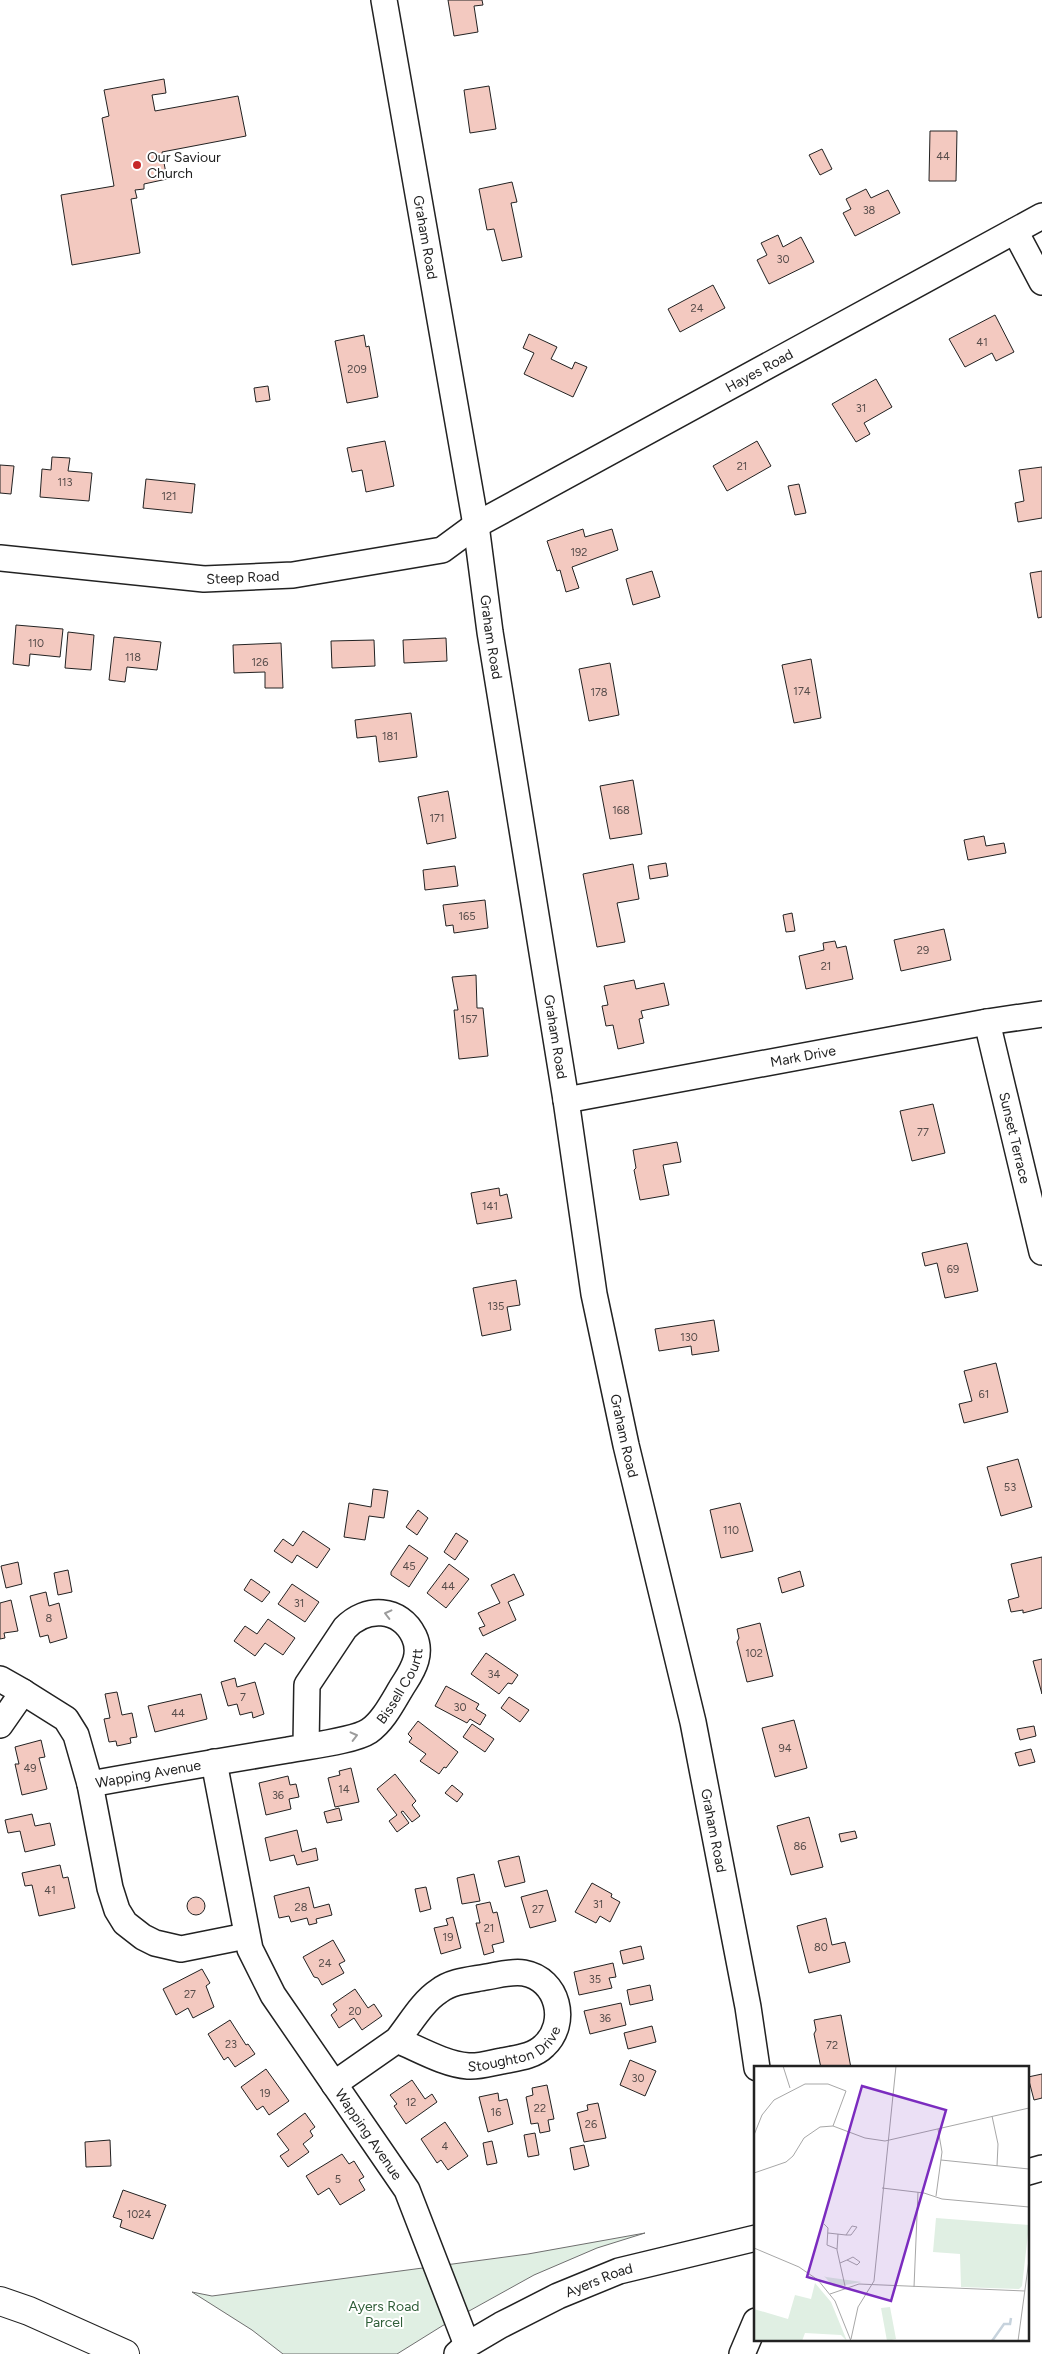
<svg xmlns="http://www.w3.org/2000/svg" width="1042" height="2354" font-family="Figtree,sans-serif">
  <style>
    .green { fill: #e0efe3; stroke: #6f6f6f }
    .building { fill: #f3c9c0; stroke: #222 }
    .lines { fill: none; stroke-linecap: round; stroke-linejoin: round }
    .minor-casing { stroke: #222; stroke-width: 28 }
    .major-casing { stroke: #222; stroke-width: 30 }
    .minor { stroke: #fff; stroke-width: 25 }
    .major { stroke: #fff; stroke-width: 28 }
    .oneway { stroke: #9c9c9c }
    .poi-dot { fill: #c62828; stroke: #fff; stroke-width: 2 }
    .labels { text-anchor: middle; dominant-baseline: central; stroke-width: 4; stroke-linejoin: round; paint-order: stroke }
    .number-label { font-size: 11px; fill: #564c4a }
    .poi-label { font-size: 14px; fill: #222; stroke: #fff; text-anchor: start }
    .street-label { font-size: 14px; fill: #222; stroke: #fff }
    .park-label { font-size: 14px; fill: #2f5e38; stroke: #fff }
    .inset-river { fill: none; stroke: #c7d3dd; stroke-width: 2.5 }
    .inset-road { fill: none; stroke: #a7a7a7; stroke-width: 1 }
    .view { fill: #7b2cbf; fill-opacity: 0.15; stroke: #7b2cbf; stroke-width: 2.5 }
    .inset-edge { fill: none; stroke: #222; stroke-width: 2.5 }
  </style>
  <rect width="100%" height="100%" fill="#fff"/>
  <!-- green -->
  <path class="green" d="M645,2233L597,2248L534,2275L442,2326L397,2354H283L252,2330L192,2292L212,2296L528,2254Z"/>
  <!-- building -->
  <path class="building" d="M448,0H482L483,5L474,6L478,32L454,36Z
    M164,79L166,93L152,95L155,111L238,96L246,136L162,152L167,179L144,184V189L135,190L137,198L131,199L140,253L72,265L61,195L114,186L102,118L109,116L104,90Z
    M489,86L496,129L470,133L464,90Z
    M930,131H957L956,181H929Z
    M822,149L832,169L820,175L809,155Z
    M512,182L517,202L511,203L522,257L502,261L494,229L487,230L479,189Z
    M866,189L871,198L888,190L900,213L855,236L843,213L851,209L846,199Z
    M778,235L783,247L801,237L814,262L769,284L757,260L767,255L761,243Z
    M713,285L725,308L680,332L668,309Z
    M995,315L1014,352L996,361L992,353L965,367L949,339Z
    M529,334L557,347L551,359L572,369L575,362L587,367L573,397L524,374L534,353L523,348Z
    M364,335L366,347L369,346L378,397L347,403L335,341Z
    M876,379L892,407L864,423L870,434L856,442L832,404Z
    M268,386L270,400L256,402L254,388Z
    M385,441L394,486L366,492L362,470L352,472L347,448Z
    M757,441L771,466L727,491L713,466Z
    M52,457L70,458L68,471L92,473L89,501L40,497L42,469L51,470Z
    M0,465L14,466L11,494L0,493Z
    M1042,467V518L1018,522L1015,503L1024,501L1019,470Z
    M146,479L195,484L192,513L143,508Z
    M799,484L806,513L795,515L788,486Z
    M583,529L585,537L612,529L618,550L572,567L579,588L566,592L560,570L557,571L547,541Z
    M652,571L660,597L633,605L626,579Z
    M1042,571V617L1038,618L1030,573Z
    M16,625L63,629L60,657L30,654L29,666L13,664Z
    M68,632L94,635L91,670L65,668Z
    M114,637L161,642L157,670L127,667L125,682L109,680Z
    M446,638L447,661L404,663L403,640Z
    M374,640L375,666L332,668L331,641Z
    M281,643L283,688H265V672L234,673L233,645Z
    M811,659L821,718L794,723L782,665Z
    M610,663L619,715L589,721L579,669Z
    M411,713L417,757L379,762L376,736L357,738L355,720Z
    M633,780L642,834L610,839L600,786Z
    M448,791L456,838L427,844L418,797Z
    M984,836L986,846L1004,843L1006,853L968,860L964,840Z
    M666,863L668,876L650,879L648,866Z
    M633,864L639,899L617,903L625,942L597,947L583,874Z
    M455,866L458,886L425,890L423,870Z
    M485,900L488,928L454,933L453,925L446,926L443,905Z
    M792,913L795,931L786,932L783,915Z
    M944,929L951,960L901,971L894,940Z
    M835,941L837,948L846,946L853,979L806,989L799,956L824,950L823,943Z
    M476,975L477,1008H483L488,1056L459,1059L454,1010H458L452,977Z
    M634,980L636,989L664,983L669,1005L641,1011L643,1018L639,1019L644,1043L618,1049L613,1025L606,1026L602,1006L608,1005L604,986Z
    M933,1104L945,1153L912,1161L900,1111Z
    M677,1142L681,1162L663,1165L669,1195L640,1200L634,1170L636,1168L633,1150Z
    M499,1188L500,1196L507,1194L512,1218L477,1224L471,1193Z
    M967,1243L978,1291L945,1298L937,1263L925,1266L922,1253Z
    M516,1280L520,1305L507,1307L511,1330L482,1336L473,1288Z
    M714,1320L719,1351L692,1355L691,1346L659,1351L655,1329Z
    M996,1363L1008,1412L964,1423L959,1404L972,1401L964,1371Z
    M1018,1459L1032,1507L1001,1516L987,1467Z
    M373,1489L388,1491L384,1518L369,1516L365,1540L344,1537L349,1503L371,1507Z
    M740,1503L753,1551L721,1558L710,1510Z
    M418,1510L428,1518L417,1535L406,1527Z
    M303,1531L330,1549L317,1568L297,1555L292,1563L274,1551L283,1539L293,1546Z
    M456,1533L468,1541L455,1560L444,1552Z
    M409,1545L428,1558L409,1587L391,1575V1572Z
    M1042,1557V1608L1023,1613V1610L1011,1612L1008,1600L1019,1597L1011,1564Z
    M18,1562L22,1584L6,1588L1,1566Z
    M449,1564L469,1579L446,1608L427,1593Z
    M68,1570L72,1592L58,1595L54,1573Z
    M800,1571L804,1586L782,1593L778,1578Z
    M514,1574L524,1595L508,1602L516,1620L483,1636L479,1628L485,1626L478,1613L500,1603L491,1585Z
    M251,1579L270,1592L262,1602L244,1590Z
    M292,1584L319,1602L305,1622L278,1604Z
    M46,1592L49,1606L59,1603L67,1638L50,1643L48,1635L40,1637L30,1596Z
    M11,1600L18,1631L4,1633L5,1638L0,1639V1603Z
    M268,1619L295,1638L283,1655L265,1643L255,1656L234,1641L245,1626L257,1634Z
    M760,1623L773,1676L747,1682L737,1642L739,1638L737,1629Z
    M486,1653L518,1675L512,1684L508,1683L499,1694L471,1674Z
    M1042,1659V1694L1033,1661Z
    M235,1678L237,1687L255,1682L264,1714L253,1718L252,1712L240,1715L237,1704L228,1706L221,1682Z
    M446,1686L479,1704L476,1709L486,1715L480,1725L470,1719L467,1723L435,1706Z
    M117,1692L122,1715L132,1713L137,1737L130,1738L131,1743L117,1746L116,1741L109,1742L104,1719L110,1718L105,1694Z
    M201,1694L207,1719L155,1732L148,1706Z
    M509,1697L529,1710L520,1722L501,1708Z
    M794,1720L807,1768L775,1777L762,1728Z
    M418,1721L458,1752L446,1768L444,1767L439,1774L420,1761L426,1754L409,1742L412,1738L408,1734Z
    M472,1724L494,1739L485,1752L463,1737Z
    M1034,1726L1036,1736L1020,1740L1017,1729Z
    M41,1740L45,1757L39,1758L47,1789L22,1795L15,1764H19L15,1747Z
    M1031,1749L1035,1762L1019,1766L1015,1753Z
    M351,1768L359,1802L335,1807L328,1778L340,1775L339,1771Z
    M395,1774L416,1801L412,1805L420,1816L412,1822L403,1811L401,1812L409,1823L397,1832L389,1821L397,1815L377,1789Z
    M288,1776L290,1785L296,1784L299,1797L289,1799L291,1809L266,1815L259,1783Z
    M452,1785L463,1794L457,1802L445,1793Z
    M339,1808L342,1820L327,1823L324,1812Z
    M32,1814L35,1826L50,1823L55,1845L25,1852L20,1831L8,1833L5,1820Z
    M809,1817L823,1867L791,1875L777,1826Z
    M297,1830L302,1852L316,1848L318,1860L297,1865L294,1855L270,1861L265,1838Z
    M855,1831L857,1838L841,1842L839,1834Z
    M519,1856L525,1882L505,1887L498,1861Z
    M60,1865L63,1878L68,1877L75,1908L39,1916L32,1885L25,1886L22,1873Z
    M474,1874L480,1901L462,1904L457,1878Z
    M592,1883L612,1894L611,1897L620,1902L610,1922L600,1916L596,1923L575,1912Z
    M309,1887L314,1908L329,1904L332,1915L316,1919L317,1923L309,1925L307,1918L291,1922L289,1916L279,1918L274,1896Z
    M426,1887L431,1909L420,1912L415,1889Z
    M547,1890L556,1921L530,1928L521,1897Z
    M187 1906a9 9 0 1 1 18 0a9 9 0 1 1-18 0Z
    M490,1902L493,1913L497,1912L504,1942L492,1945L494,1952L484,1955L476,1923H480L476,1905Z
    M453,1917L461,1948L441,1954L434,1928L448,1925L446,1919Z
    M826,1918L832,1945L845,1942L850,1962L809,1973L797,1926Z
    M333,1940L345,1961L339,1964L344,1973L322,1985L318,1978L314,1977L303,1957Z
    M641,1946L644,1959L623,1964L620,1951Z
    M613,1963L616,1977L609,1978L612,1988L579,1995L574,1972Z
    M202,1969L210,1983L206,1986L214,2007L193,2018L188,2008L176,2015L163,1989Z
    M650,1985L653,2000L630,2005L627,1990Z
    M355,1989L368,2008L374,2004L382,2016L362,2030L354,2018L339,2028L331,2015L337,2010L333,2004Z
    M621,2003L626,2025L590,2034L584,2011Z
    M841,2015L851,2068H821L814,2034L816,2030L814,2020Z
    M230,2020L246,2045L248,2044L255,2054L235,2067L228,2057L224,2060L208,2034Z
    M652,2026L656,2042L628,2049L624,2033Z
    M630,2060L656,2071L645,2096L620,2085Z
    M266,2069L289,2101L269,2115L263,2106L257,2110L241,2087Z
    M1042,2074V2098L1034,2100L1028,2077Z
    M412,2080L425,2099L432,2094L437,2102L406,2124L394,2106L397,2104L390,2095Z
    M547,2085L554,2119L548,2120L550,2131L540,2133L538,2123L531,2124L526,2097L533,2095L532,2088Z
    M498,2093L499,2101L507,2099L513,2124L488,2132L479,2097Z
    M598,2103L606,2138L584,2142L577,2113L588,2110L587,2105Z
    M305,2113L315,2127L310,2131L313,2136L303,2144L309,2152L288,2167L280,2156L289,2150L277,2134Z
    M445,2122L468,2156L448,2170L441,2160L437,2163L421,2139Z
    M535,2133L539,2155L528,2157L524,2135Z
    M110,2140L111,2166L86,2167L85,2142Z
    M492,2141L497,2163L487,2165L483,2143Z
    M584,2145L589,2166L574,2170L570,2148Z
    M342,2154L349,2164L354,2161L364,2177L359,2180L365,2190L340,2205L329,2188L318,2195L306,2176Z
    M123,2190L166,2205L153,2239L120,2227L122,2220L113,2217Z"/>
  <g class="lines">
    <!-- minor casing -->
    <g class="minor-casing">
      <g id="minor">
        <path id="s1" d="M384,0L476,525L490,632L566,1100L594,1294L626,1445L693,1722L748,2007L757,2068"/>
        <path d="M1015,231L1042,282"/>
        <path id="s2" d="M0,558L204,579L293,575L442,550L476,525L1042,216"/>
        <path id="s3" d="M987,1022L1042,1252"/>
        <path id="s4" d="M566,1100L987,1022L1042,1014"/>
        <path d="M0,1679L23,1692L0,1725"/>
        <path d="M23,1692L66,1719L76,1735L90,1784L110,1888L117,1910L125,1923L143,1937L155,1943L181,1949L246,1936"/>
        <path id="s5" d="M214,1762L250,1949L273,1995L407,2190L467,2345"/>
        <path id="s6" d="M90,1784C156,1772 222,1761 288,1750C308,1746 354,1741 369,1731C385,1720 395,1697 405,1682C414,1668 422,1653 414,1636C400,1607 366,1606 345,1628L307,1685L306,1746"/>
        <path id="s7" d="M334,2084L397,2040C419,2049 444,2064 468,2066C479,2067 491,2063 502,2061C516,2058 533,2057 544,2046C569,2023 558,1979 524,1973C511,1971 498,1975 486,1977C470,1980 452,1981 439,1991C422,2002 410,2024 397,2040"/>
        <path d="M1028,2172L1042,2168"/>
        <path id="s8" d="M457,2354L467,2345L501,2325L558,2296L619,2271L756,2238"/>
        <path d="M742,2354L756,2321"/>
      </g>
    </g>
    <!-- major casing -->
    <g class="major-casing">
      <path id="major" d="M0,2301L29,2311L125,2354"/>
    </g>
    <!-- minor -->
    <use href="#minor" class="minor"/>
    <!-- major -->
    <use href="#major" class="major"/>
  </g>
  <!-- one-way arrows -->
  <defs><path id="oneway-chevron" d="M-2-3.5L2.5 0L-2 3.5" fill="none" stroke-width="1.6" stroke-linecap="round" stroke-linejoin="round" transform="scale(1.25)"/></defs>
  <g class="oneway">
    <use href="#oneway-chevron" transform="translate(388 1614) rotate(-166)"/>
    <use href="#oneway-chevron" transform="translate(354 1736) rotate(-14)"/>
  </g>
  <!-- markers -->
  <circle class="poi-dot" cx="137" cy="165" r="5"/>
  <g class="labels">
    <!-- number labels -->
    <g class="number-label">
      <text x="943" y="156">44</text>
      <text x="869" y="210">38</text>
      <text x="783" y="259">30</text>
      <text x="697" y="308">24</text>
      <text x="982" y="342">41</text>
      <text x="357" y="369">209</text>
      <text x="861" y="408">31</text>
      <text x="742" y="466">21</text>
      <text x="65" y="482">113</text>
      <text x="169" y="496">121</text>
      <text x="579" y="552">192</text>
      <text x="36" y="643">110</text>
      <text x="133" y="657">118</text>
      <text x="260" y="662">126</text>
      <text x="802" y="691">174</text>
      <text x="599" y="692">178</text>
      <text x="390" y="736">181</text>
      <text x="621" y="810">168</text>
      <text x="437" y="818">171</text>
      <text x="467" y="916">165</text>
      <text x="923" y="950">29</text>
      <text x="826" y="966">21</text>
      <text x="469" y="1019">157</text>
      <text x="923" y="1132">77</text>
      <text x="490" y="1206">141</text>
      <text x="953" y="1269">69</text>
      <text x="496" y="1306">135</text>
      <text x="689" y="1337">130</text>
      <text x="984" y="1394">61</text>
      <text x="1010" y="1487">53</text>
      <text x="731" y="1530">110</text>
      <text x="409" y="1566">45</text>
      <text x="448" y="1586">44</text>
      <text x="299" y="1603">31</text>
      <text x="49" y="1618">8</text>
      <text x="754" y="1653">102</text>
      <text x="494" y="1674">34</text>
      <text x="243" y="1697">7</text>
      <text x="460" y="1707">30</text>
      <text x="178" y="1713">44</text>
      <text x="785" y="1748">94</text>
      <text x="30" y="1768">49</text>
      <text x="344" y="1789">14</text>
      <text x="278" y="1795">36</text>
      <text x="800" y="1846">86</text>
      <text x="50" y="1890">41</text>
      <text x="598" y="1904">31</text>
      <text x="301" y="1907">28</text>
      <text x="538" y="1909">27</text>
      <text x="489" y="1928">21</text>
      <text x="448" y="1937">19</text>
      <text x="821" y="1947">80</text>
      <text x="325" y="1963">24</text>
      <text x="595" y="1979">35</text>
      <text x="190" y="1994">27</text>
      <text x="355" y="2011">20</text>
      <text x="605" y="2018">36</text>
      <text x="231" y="2044">23</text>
      <text x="832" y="2045">72</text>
      <text x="638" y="2078">30</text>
      <text x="265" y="2093">19</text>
      <text x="411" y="2102">12</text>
      <text x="540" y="2108">22</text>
      <text x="496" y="2112">16</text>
      <text x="591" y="2124">26</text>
      <text x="445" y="2146">4</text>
      <text x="338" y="2179">5</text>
      <text x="139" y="2214">1024</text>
    </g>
    <!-- poi labels -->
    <g class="poi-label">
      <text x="147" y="157">Our Saviour<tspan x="147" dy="16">Church</tspan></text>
    </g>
    <!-- street labels -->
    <g class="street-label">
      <text stroke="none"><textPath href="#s1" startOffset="241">Graham Road</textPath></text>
      <text stroke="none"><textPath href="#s2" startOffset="810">Hayes Road</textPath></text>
      <text stroke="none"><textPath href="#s2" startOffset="244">Steep Road</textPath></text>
      <text stroke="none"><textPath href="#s1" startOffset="646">Graham Road</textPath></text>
      <text stroke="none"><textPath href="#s1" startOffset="1051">Graham Road</textPath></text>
      <text stroke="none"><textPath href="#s4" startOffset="241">Mark Drive</textPath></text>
      <text stroke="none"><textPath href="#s3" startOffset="119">Sunset Terrace</textPath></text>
      <text stroke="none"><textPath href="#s1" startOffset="1456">Graham Road</textPath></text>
      <text stroke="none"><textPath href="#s6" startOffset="340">Bissell Courtt</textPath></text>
      <text stroke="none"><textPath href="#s6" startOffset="59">Wapping Avenue</textPath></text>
      <text stroke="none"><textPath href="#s1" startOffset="1861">Graham Road</textPath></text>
      <text stroke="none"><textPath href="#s7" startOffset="204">Stoughton Drive</textPath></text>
      <text stroke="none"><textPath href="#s5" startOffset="411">Wapping Avenue</textPath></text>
      <text stroke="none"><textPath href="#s8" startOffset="161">Ayers Road</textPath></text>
    </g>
    <!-- park labels -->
    <g class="park-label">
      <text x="384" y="2306">Ayers Road<tspan x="384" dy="16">Parcel</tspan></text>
    </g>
  </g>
  <!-- overview -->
  <g transform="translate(754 2066)">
    <rect width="275" height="275" fill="#fff"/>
    <path d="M182,152L275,159L268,220L265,223L207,221L206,188L179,186ZM70,210L72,211L108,216L80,221ZM61,217L77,236L93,275L87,269L51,267L48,275H0V243L34,253L41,229L57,233ZM136,241L142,273L133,275L127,242Z" fill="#e0efe3"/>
    <path class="inset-river" d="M238,275L250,258H256L257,252"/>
    <path class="inset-road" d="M29,0L36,22M238,50L244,78L243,100M0,69L8,49L20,34L51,18H74L92,25L79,60M187,94L275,103M0,107L32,96L39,90L50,72L66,61L79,60L111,72L131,75L275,42M128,122L170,127L188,133L275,141M182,130L188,86L184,63M70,158L74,162L73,179L83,183M74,167L92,169H97L103,161L98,160L92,169M84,168L83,184L91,220M0,182L45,201L64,214L81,235L97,275M86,197L93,194L103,199L106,196L99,191L93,194M160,221L164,126M76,228L105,218L271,225M97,273L104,241L120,215L142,0M264,275L275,194"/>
    <path class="view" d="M108,20L192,44L137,235L53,211Z"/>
    <rect width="275" height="275" class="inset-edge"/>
  </g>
</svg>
